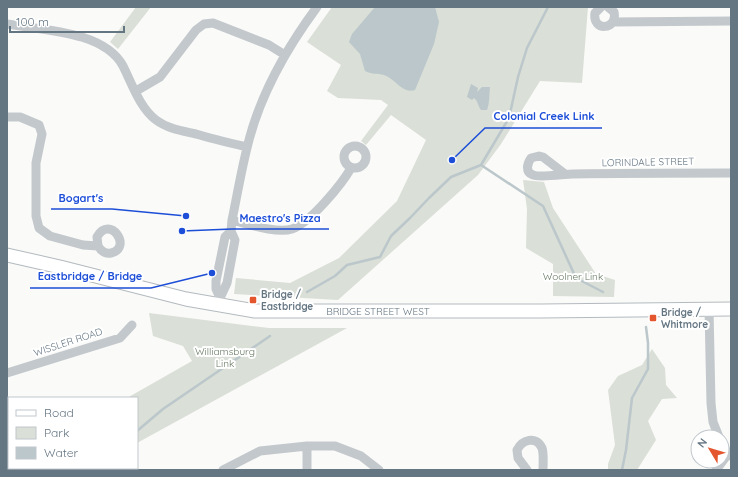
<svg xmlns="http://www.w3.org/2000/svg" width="738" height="477" font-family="Quicksand,sans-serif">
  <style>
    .green { fill: #dadfd7 }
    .water { fill: #bbc7cb }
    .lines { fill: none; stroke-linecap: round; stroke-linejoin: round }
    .stream { stroke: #bbc7cb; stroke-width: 2.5 }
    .secondary-casing { stroke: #b3babf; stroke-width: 15 }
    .street { stroke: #c3c8cc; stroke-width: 9 }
    .secondary { stroke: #fff; stroke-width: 13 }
    .poi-dot { fill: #e4572e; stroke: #fff; stroke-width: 1.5 }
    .labels { text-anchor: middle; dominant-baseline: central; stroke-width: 4; stroke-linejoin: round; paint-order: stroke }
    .street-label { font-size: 10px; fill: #657683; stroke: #fff }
    .park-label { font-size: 10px; fill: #687a64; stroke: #fff }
    .poi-label { font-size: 10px; font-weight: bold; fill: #657683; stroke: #fff; text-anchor: start }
    .leader { fill: none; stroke: #1d4ed8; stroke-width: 1.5 }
    .callout-dot { fill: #1d4ed8; stroke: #fff; stroke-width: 1.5 }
    .callout-label { font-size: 11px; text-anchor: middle; font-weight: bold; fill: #1d4ed8; stroke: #fff; stroke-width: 4; stroke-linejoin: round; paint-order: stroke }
  </style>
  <rect width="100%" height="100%" fill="#fafaf8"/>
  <!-- green -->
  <path class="green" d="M136,7H151L118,49L110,42Z
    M332,7H588L582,83L540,81L501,144L478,175L338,300L234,294L236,278L290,283L339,258L397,201L426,140L391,115L366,145L361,141L388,105L381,100L338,98L327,91L341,65L307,42Z
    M523,180L544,182L553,208L596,274L615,280L614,297L553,296V264L526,248L527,209Z
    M149,313L269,328H347L137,443V398H127L192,361L183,346L153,336Z
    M652,349L665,368L666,385L677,398L662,399L648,421L656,440L637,470H608V464L615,445L608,390L618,376L642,365Z
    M21,468H97L95,470H21Z"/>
  <!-- water -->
  <path class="water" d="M375,7H435L439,22L434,44L415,90C402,94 396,79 384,75C377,73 373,75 365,71L360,54L349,42L352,34Z
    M471,84L478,88L477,92L482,87H490C489,95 490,102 487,110H481C478,106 478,101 474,98L472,100L467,97Z"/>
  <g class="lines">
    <!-- stream -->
    <path class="stream" d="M481,165L543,206L576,278L603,292
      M307,292L335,276L347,265L380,257L391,236L410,218L429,198L451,177L481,165L509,118L518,77L527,48L548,7
      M137,431L163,409L270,336
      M45,470L47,468
      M622,470L626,450L632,398L648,369V343L646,327"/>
    <!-- secondary casing -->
    <g class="secondary-casing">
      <path id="secondary" d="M7,255L60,267L186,299L255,311H541L731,309"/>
    </g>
    <!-- street -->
    <path class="street" d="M601,7L595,13C592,32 618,30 614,12L608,7
      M613,22L731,21
      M7,24C42,30 104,31 123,66C132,84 140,108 156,120C168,129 183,131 196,134C213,139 230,143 247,147
      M136,91L160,77L196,30L204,24L213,23L269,45L285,55
      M7,117H20L39,125L42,134L36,163V216L39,228L50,236L83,245L98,246C101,251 105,254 111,253C133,248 110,214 97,237L98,246
      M344 157a11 11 0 1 1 22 0a11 11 0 1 1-22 0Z
      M565,174L543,157L539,156L531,158C527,164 525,172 533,175C539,178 565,174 573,174C626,173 678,173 731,173
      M232,220C248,224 277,234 292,229C310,223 342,184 351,168
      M220,298L216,289V281L225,237L231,231
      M219,306L220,298L227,283L235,240L231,231L232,220C237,196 241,172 247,148C259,96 286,49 317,7
      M709,309L711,403L713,422L719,437
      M7,373L120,338L132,325
      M722,443L728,454L731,456
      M223,470L260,451L307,446H335L361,456L379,470
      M307,470V446
      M527,470L518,458L517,450C522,440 536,435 542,448C544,454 543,463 543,470
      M716,470L728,454"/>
    <!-- secondary -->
    <use href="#secondary" class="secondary"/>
  </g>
  <!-- markers -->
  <g class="poi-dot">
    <rect x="249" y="296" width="8" height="8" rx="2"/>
    <rect x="649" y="314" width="8" height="8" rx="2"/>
  </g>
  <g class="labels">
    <!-- street labels -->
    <g class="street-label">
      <text transform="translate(648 162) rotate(-1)">LORINDALE STREET</text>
      <text x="378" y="311">BRIDGE STREET WEST</text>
      <text transform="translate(68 342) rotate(-18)">WISSLER ROAD</text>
    </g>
    <!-- park labels -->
    <g class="park-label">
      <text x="573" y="276">Woolner Link</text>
      <text x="225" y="351">Williamsburg<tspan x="225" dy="12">Link</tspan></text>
    </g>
    <!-- poi labels -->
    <g class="poi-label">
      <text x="261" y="294">Bridge /<tspan x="261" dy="12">Eastbridge</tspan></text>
      <text x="661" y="312">Bridge /<tspan x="661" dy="12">Whitmore</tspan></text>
    </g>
  </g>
  <!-- callouts -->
  <path class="leader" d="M452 160L485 128H602M186 216L112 209H51M182 231L232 229H329M212 273L151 288H30"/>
  <g class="callout-dot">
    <circle cx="452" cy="160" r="4"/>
    <circle cx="186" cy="216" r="4"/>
    <circle cx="182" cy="231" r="4"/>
    <circle cx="212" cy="273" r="4"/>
  </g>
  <g class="callout-label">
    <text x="544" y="120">Colonial Creek Link</text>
    <text x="81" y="202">Bogart's</text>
    <text x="280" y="222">Maestro's Pizza</text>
    <text x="90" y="280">Eastbridge / Bridge</text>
  </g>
  <!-- border -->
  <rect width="738" height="477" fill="none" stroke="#657683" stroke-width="16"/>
  <!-- legend -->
  <rect x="8" y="397" width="130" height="72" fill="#ffffff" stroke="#c1c8cd"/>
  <rect x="16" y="410" width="20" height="6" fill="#ffffff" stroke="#c1c8cd"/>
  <text x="44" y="417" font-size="12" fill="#657683">Road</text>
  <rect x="16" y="427" width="20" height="12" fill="#dadfd7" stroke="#c1c8cd"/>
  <text x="44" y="437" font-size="12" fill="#657683">Park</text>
  <rect x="16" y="447" width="20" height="12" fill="#bbc7cb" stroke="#c1c8cd"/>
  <text x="44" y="457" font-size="12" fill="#657683">Water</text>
  <!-- north arrow -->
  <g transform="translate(710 449) rotate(308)"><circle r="19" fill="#ffffff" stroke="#c1c8cd"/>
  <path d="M0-3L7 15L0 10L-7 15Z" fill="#e4572e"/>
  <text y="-6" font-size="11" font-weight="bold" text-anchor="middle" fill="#657683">N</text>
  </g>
  <!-- scale -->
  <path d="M10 26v6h114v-6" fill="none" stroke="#657683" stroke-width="2"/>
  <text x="16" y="26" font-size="12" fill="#657683" stroke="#ffffff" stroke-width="3" paint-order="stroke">100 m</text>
</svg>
